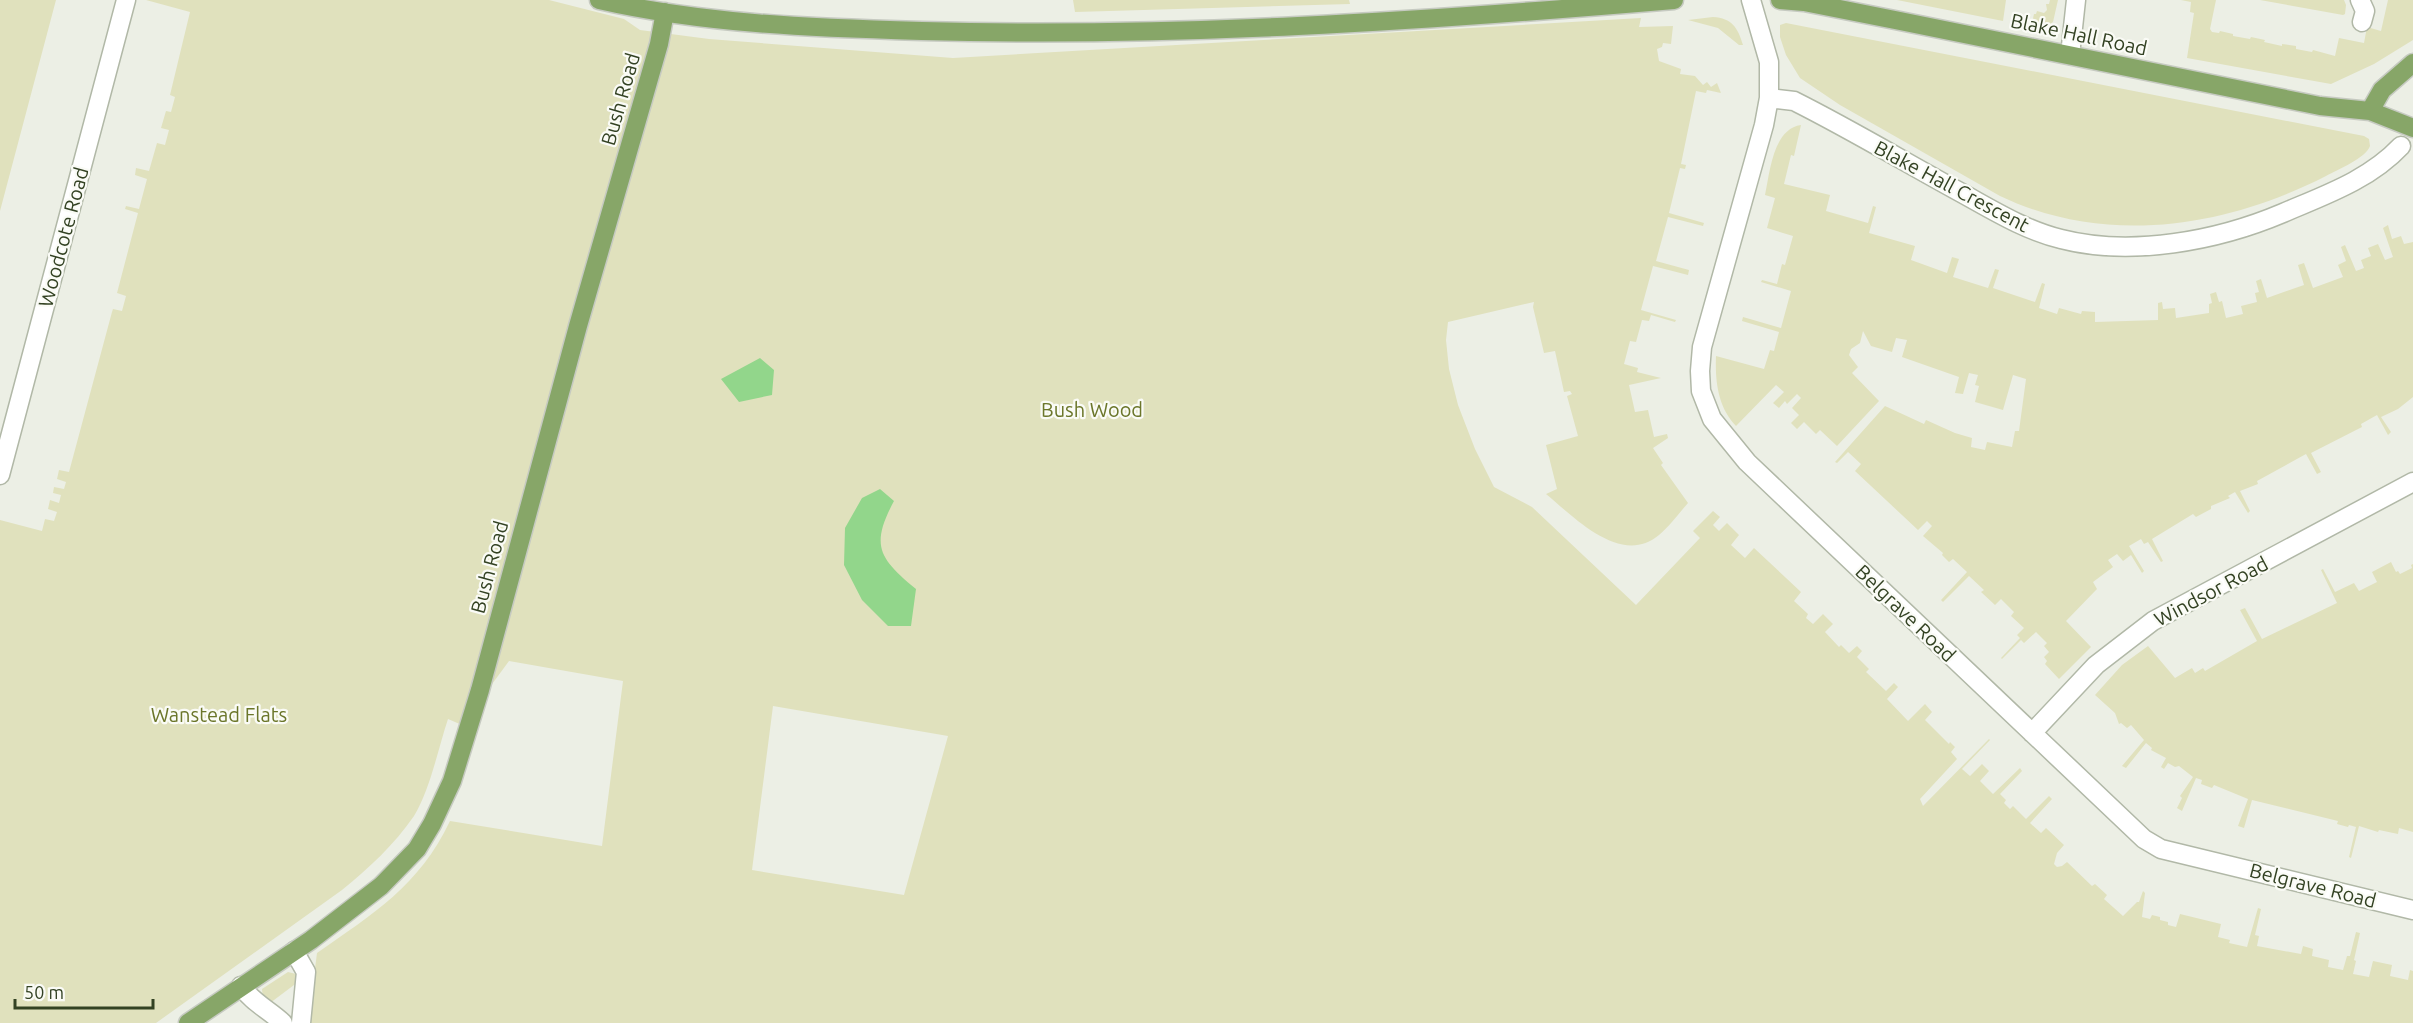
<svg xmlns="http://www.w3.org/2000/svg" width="2413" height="1023" font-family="Ubuntu,sans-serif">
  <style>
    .green { fill: #e0e1bd; fill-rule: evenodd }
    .water { fill: #92d68b }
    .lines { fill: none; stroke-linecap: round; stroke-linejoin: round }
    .minor-casing { stroke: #b1b8a7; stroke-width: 21 }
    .major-casing { stroke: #c6cac1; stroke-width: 21 }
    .minor { stroke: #fff; stroke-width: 18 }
    .major { stroke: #87a668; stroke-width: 18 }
    .labels { text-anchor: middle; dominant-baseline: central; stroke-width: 4.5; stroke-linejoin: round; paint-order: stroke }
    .street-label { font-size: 20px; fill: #334223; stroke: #fafbf6 }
    .park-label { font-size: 20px; fill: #6b762a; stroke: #fafbf6 }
  </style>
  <rect width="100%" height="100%" fill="#ecefe5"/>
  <!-- green -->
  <path class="green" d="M0,0H56L0,211Z
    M146,0H549L624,19L640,30L709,39L953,58L1641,18L1639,27L1673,26L1671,44L1663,43L1662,47L1657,49L1659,61L1681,69L1680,74L1695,76L1703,85L1707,82L1711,87L1717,83L1721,93L1707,90L1706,93L1696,91L1681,164L1686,165L1685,169L1680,168L1669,213L1704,223L1703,226L1668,217L1656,261L1689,270L1688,275L1653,266L1641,310L1676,320L1675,322L1651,315L1649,321L1642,320L1636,342L1630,341L1624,364L1638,368L1637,372L1661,378L1629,385L1635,412L1648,410L1654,437L1667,434L1668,438L1653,448L1663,463L1661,465L1688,503C1679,513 1670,526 1659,535C1621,567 1574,517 1546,494L1557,489L1546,445L1578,436L1567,396L1572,394L1570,391L1564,392L1555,351L1544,353L1533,307L1534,302L1448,322L1446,340L1449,369L1458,405L1475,449L1494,487L1532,507L1636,605L1700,538L1693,531L1713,511L1720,517L1713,525L1719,531L1727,523L1739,535L1731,545L1745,558L1754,548L1801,592L1794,601L1808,614L1806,618L1813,624L1823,614L1833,624L1825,632L1839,647L1841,645L1849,653L1857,646L1862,651L1857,657L1869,669L1866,672L1886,691L1894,683L1898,687L1887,699L1908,721L1925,704L1932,712L1925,720L1949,744L1950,742L1955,747L1951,752L1957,759L1920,799L1923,806L1989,739L1990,740L1962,769L1970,776L1982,764L1989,771L1980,781L1993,794L2020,768L2022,771L2000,794L2006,800L2004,803L2010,809L2013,806L2026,819L2049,796L2052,799L2030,823L2041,833L2046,828L2064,845L2057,853L2054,864L2057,867L2062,866L2067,862L2092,886L2095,884L2107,895L2104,899L2123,916L2137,902H2139L2143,891L2145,893L2142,917L2150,919L2152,915L2160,917V920L2168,922V925L2176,927L2180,914L2221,924L2218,937L2230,940L2229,943L2247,947L2258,908L2261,909L2255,935L2259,936L2257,946L2301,954L2303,946L2313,949L2312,956L2329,960L2328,967L2343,970L2347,956H2350L2356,932L2360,933L2354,960L2356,961L2353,974L2369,977L2373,961L2392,965L2390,976L2408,980L2410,970L2413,971V1023H308L317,953C374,913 419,886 450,821L602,846L623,681L509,661L462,725L448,719C438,749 430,790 414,816C394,845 369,868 342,890L156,1023H0V520L42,531L45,519L54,521L57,512L48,509L50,500L59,503L61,495L53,493L54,487L64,489L66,482L57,479L59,470L69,472L112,312L113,309L122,311L126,296L117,293L138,213L125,209L126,206L139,209L147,179L135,175L136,168L149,171L157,143L165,145L169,130L161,128L166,111L171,112L175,97L170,95L190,12ZM773,706L948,736L904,895L752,870Z
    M1073,0H1349L1350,4L1075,12Z
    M1897,0H2006L2003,21Z
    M2050,0H2058L2053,22L2043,29L2031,27L2034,14H2036L2037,11L2044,13L2047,10L2046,4H2049Z
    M2181,0H2216L2210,29L2212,32L2219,33L2220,31L2233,34V36L2250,39L2251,37L2265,40L2264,42L2282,46V44L2296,46V49L2312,52L2313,50L2335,56L2339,38L2364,43L2367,27L2381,31L2388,0H2413V40L2374,64L2331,84L2187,58L2194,13L2190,12L2191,2Z
    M2260,0H2344L2346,5L2345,14L2343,15Z
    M1713,17C1732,18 1738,28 1743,45H1739L1718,28L1688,20Z
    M1786,23L2364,136L2369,139L2370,146C2366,158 2337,170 2326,176C2224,228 2105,246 2000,196L1840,105L1800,78L1786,55L1780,37V25Z
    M1801,125L1794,156L1791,155L1784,184L1830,195L1826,211L1868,223L1873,206L1876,207L1869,233L1915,246L1911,260L1947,273L1952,257L1959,259L1953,277L1988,288L1995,269L1999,270L1993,288L2035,302L2042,283L2045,284L2039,308L2057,314L2059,308L2081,314L2082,311L2095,312V322L2158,320V303L2162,302L2163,309L2175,308L2176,318L2209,313V304L2212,303L2210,294L2216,292L2219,302L2222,301L2226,318L2243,314L2241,306L2257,302L2255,293L2259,292L2256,281L2261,279L2267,298L2304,285L2298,265L2304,263L2313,288L2343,277L2338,265L2346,261L2341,247L2345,245L2356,271L2364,268L2361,260L2371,256L2368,248L2378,244L2385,260L2393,257L2383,228L2388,225L2392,239L2401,236L2404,244L2413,242V397L2398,409L2381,417L2391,432L2388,435L2377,415L2361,424L2362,427L2311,453L2321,472L2317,474L2306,454L2257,481L2258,484L2240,491L2250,511L2248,513L2235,492L2228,496L2230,498L2211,506V509L2196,517L2193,514L2152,539L2163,561L2161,562L2148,542L2144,544L2141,539L2129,546L2144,571L2142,573L2131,555L2123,561L2117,554L2108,560L2113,567L2093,582L2097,589L2066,621L2091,647L2059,679L2045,664L2047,661L2044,657L2049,652L2044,646L2047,643L2036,632L2024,643L2021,640L2002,659L2001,658L2020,638L2017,635L2024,628L2011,616L2014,612L2001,599L1995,605L1981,592L1984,590L1969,576L1943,602L1941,600L1967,572L1953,559L1949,562L1942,555L1943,553L1923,536L1932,526L1927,521L1918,530L1855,471L1861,464L1848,452L1837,463L1835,462L1885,406L1924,424L1926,420L1955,433L1972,438L1971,447L1985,450L1987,442L2012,447L2015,431H2019L2026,379L2013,375L2003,410L1975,402L1979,386L1975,385L1978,375L1969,373L1963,394L1955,393L1959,377L1902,357L1907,340L1896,338L1892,352L1871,346L1863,331L1860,343L1851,349L1849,355L1858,367L1852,373L1879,401L1837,446L1820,430L1816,434L1804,422L1797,429L1791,423L1799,415L1792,408L1801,398L1797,394L1787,404L1785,401L1779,408L1773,403L1784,392L1776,385L1736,426C1718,407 1715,382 1716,356L1764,369L1770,350L1774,351L1779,332L1742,321L1743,317L1781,328L1791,291L1761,282L1762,280L1777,284L1782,264L1785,265L1793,236L1767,228L1775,198L1765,195C1770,172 1773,129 1801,125Z
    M2391,562L2396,572L2398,571L2400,574L2412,568L2411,565L2413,564V832L2399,828L2398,834L2379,830L2378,832L2359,826L2351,858L2349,857L2356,827L2349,825L2348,827L2337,824L2338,821L2252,800L2244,828L2238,826L2248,799L2214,785L2212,788L2201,784L2202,780L2196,778L2182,811L2177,808L2182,798L2180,796L2193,777L2179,766L2175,767L2168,763L2164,769L2161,767L2166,758L2151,750L2152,748L2146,743L2126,768L2122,766L2144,740L2131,725L2127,728L2121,723L2119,724L2115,713L2095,695L2122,665L2148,646L2175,678L2192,668L2195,673L2203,668L2205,671L2257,641L2240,610L2245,608L2262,639L2337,603L2321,570L2323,569L2335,592L2354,583L2359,591L2377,582L2372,572Z
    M288,972L296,974L298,982L270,1003L263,999L262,989Z"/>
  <!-- water -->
  <path class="water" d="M760,358L774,370L772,395L739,402L721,379Z
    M880,489L894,501C870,546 879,558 916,589L911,626H888L862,600L844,565L845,528L862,498Z"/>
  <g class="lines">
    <!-- minor casing -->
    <g class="minor-casing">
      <path id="minor" d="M1751,0L1769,62V98L1794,101C1850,129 1903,161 1958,191C1991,209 2024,230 2061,239C2131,257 2217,241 2283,213C2325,195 2369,180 2401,146
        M2360,0L2365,11L2362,22
        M2070,55L2076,0
        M1769,98L1764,125L1702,347L1700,371L1701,391L1712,419L1747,462L2144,839L2161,849L2413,910
        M0,475L126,0
        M2032,733L2096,665L2153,621L2413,482
        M294,951L306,972L301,1023
        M241,986C252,1002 269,1010 283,1023"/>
    </g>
    <!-- major casing -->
    <g class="major-casing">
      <path id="major" d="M599,0C704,24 814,28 922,31C1172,38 1424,21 1674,0
        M1780,0L1804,2L1895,20L2320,106L2370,111L2413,128
        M2370,111L2382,90L2413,63
        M188,1023L311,940L381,886L417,849L432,824L452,781L480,690L578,326L659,44L665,12"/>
    </g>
    <!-- minor -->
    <use href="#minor" class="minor"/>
    <!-- major -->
    <use href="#major" class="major"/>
  </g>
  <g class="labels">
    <!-- street labels -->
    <g class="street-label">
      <text transform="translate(2079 34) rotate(12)">Blake Hall Road</text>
      <text transform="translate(620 99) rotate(-74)">Bush Road</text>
      <text transform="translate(1952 186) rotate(28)">Blake Hall Crescent</text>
      <text transform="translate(63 237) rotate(-75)">Woodcote Road</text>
      <text transform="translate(489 567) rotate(-75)">Bush Road</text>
      <text transform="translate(2211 591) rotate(-28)">Windsor Road</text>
      <text transform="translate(1906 613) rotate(44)">Belgrave Road</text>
      <text transform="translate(2313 885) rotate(14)">Belgrave Road</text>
    </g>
    <!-- park labels -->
    <g class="park-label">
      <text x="1092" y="409">Bush Wood</text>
      <text x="219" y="714">Wanstead Flats</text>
    </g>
  </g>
  <!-- scale -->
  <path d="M15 999v9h138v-9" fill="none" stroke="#334223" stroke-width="3"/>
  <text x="24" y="999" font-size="18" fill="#334223" stroke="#fafbf6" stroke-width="4.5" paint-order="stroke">50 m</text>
</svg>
